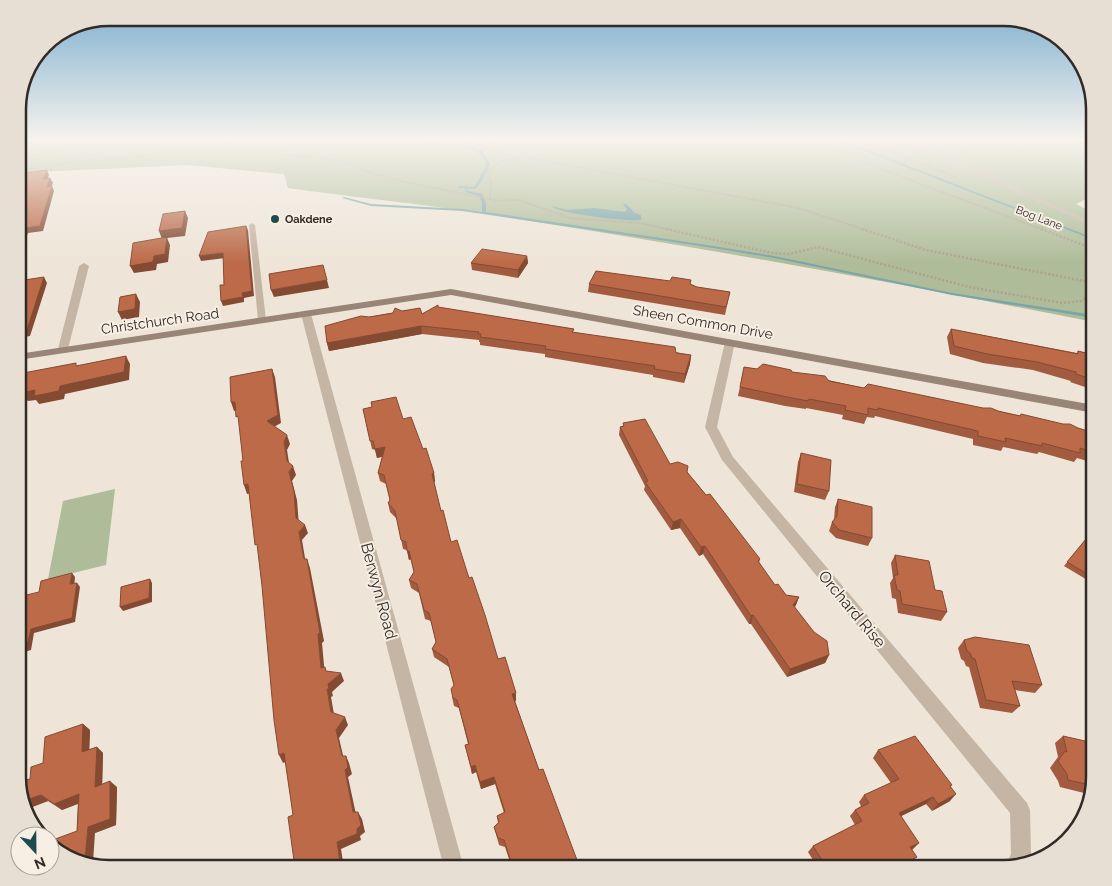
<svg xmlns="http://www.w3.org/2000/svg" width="1112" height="886" font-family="Raleway,sans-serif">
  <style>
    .green { fill: #aebc99 }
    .water { fill: #79a4a9 }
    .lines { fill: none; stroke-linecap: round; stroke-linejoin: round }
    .stream { fill: #79a4a9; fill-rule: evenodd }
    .path-far1 { stroke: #b1a08f; stroke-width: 2; stroke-dasharray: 1 1; stroke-linecap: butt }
    .path { stroke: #b1a08f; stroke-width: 2.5; stroke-dasharray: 2 2; stroke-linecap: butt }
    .lane { fill: #c5b5a5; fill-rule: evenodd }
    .street { fill: #c5b5a5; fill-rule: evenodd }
    .secondary { fill: #988577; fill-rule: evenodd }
    .wall { fill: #a25b3e }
    .shaded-wall { fill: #844a32 }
    .building { fill: #bc6a48; stroke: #844a32 }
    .poi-dot { fill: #1f494f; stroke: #f7efe3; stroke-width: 2 }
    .labels { text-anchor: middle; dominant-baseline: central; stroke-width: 4; stroke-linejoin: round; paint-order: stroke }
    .far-street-label { font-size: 11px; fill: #322a26; stroke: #f7efe3 }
    .far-poi-label { font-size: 11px; font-weight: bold; fill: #322a26; stroke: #f7efe3; text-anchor: start }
    .street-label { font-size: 14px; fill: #322a26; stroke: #f7efe3 }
    .near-street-label { font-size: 16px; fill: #322a26; stroke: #f7efe3 }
    .rim { fill: none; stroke: #322a26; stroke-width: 2.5 }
  </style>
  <rect width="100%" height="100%" fill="#eee5d8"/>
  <!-- green -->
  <path class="green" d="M18,139H1094V195L1076,204L1094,213V322C890,282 685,244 479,213C416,203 351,197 288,188L284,174L187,165L36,172L18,175Z
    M115,489L106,565L48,579L63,501Z"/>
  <!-- water -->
  <path class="water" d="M625,203L635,213L641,215V220C628,222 560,214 551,206L567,210L594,208L625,212L627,209L623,205Z"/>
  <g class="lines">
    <!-- stream -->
    <path class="stream" d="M419,139H425L449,146L447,147Z
      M492,139H496L490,148L482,152L486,157L490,165C486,172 481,185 475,189L459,188L458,187L460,186L474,187C478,182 483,171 486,165C481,150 475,151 462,147C467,145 475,148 480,150L488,146Z
      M834,139H839L1094,238V240Z
      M465,190L482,194L486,202V212L707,245L774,256L952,293L1094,315V318L952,295L774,258L707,247L462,211L371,206L342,198L344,197L371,204L462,209L482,212V202L479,196L465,192Z"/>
    <!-- path-far1 -->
    <path class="path-far1" d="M223,139L257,152L326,158L345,162L371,173L405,182L499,201L519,200L570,218L640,223L672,230
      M456,139L508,154L798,208L866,230
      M809,139L886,171L1044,230
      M859,139L956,177
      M941,139L968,153
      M269,152L335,139
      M18,159L105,139
      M18,172L75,161L120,159L166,152L258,153
      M490,198L491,181L487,172L502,161L521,158"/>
    <!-- path -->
    <path class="path" d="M666,229L772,253L789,254L818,247L969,287L1062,303L1081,301L1094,294
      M862,229L926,250L1094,283
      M1041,229L1094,249"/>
    <!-- lane -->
    <path class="lane" d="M901,139H909L1094,223V227Z
      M252,223L255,225L266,320L262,322L258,320L249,225Z"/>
    <!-- street -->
    <path class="street" d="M84,263L89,266L68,349L63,352L59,351L58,349L79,266Z
      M306,311L311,314L464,868H444L301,314Z
      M730,339L735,342L717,427L733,457L1027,803L1030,810L1031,855L1028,863L1007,867L1006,865L1011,854L1010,813L722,460L705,427L725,342Z"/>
    <!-- secondary -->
    <path class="secondary" d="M451,289L1094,405V413L451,295L18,360V354Z"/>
  </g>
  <!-- wall -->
  <path class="wall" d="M527,256L528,263L518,278L472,270L471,263Z
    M589,284H690L697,287L730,292L725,315L588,292Z
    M438,307L574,329L573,332L691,355L690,364L684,383L653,377V375L545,357V354L480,345V342H479V340L422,334L329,351L327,343L369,317L402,311L422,314Z
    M951,329L1077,353L1078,351L1094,355V390L1070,382L1071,381L1033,370L983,363L950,354L947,337Z
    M744,367L757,369L792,372L864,388L998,411L1078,428L1094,433V463L1077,458L1074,462L1039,452L1037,454L1003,447L1001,451L973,445V439L875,416L874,418L867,417L864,424L842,419L843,415L806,408V409L785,406L738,396Z
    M363,409L403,419L423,449L434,473L435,482H434L441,511L451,542L469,578L498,659L516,701H515L539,770L580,868H512L505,847L499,845L494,827L498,823L497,816L504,813L495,784L481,789L476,772L472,774L465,745L468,744L459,708L454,706L452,697L454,686L449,667L434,657L432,649L436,642L431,621L425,619L419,593L411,588L409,580L414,572L411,559L409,560L407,550L403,549L397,519L390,512L388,503L390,500L386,484L380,481L378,473L382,457L377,458L375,450L372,449Z
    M623,423L670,464L687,472L760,559L759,563L775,585L786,595L799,597L795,607L829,655L825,663L787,677L751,624H749L703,554L699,556L680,528L671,530L644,490L645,486L619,435L620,427L623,426Z
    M801,453L829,491L825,500L794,492L798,462Z
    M838,499L872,538L868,546L836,538L829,531L832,522L834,520L835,507Z
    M1086,539L1094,544V584L1064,566Z
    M895,555L935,590L947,612L941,621L898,613L896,599L892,598L890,583L893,578L891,563Z
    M964,640L1042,685L1035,693L1015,690L1020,706L1012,713L980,708L969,667L966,666L964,661L961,659L958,648Z
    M83,724L90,730L89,750L97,747L103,753L102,784L117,787L116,825L95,833L77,831L78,803L62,810L48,801L25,809L43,763Z
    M1063,736L1094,777L1088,794L1060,787L1058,781L1050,768L1058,757L1055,743Z
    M878,750L951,786L950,801L932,811L926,804L901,816L913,849L912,850L910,863L900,868H818L808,852L813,846L855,825L850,816L855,810L861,806L859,802L864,795L891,783L873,758Z"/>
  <!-- shaded-wall -->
  <path class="shaded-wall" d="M47,170L49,175L46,184L43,179Z
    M50,178L53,183L49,192L47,187Z
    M52,186L54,191L43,231L28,233L18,260V247L25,228Z
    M185,211L188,218L185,236L167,238L170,245L168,262L157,264L156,270L134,273L130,266L154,256L162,239L159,231Z
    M246,226L248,230L254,296L244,298V302L223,306L221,301L242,293Z
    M223,253L225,258L201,261L199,256Z
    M527,256L528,263L518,278V270Z
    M44,277L47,283L30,336L18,338V332Z
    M327,280L329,288L274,297L271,290Z
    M136,294L140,302L139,317L122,320L118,312Z
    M421,326L422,334L329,351L327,343Z
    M691,355L690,364L684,383L685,374Z
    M126,356L130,364L129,380L65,394L64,399L39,404L36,400L28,401L27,400L18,401V392L60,386Z
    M272,369L275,377L281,423L270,429L267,421Z
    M231,402H235L238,410L234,411Z
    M287,435L290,444L287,450L290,469L287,461L284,442Z
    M385,447L387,455L377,458L375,449Z
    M293,466L296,475L292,481L297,500L299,526L296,518L289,472Z
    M434,473L435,482H433L432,474Z
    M248,484L251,493L247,494L244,485Z
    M681,519L680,528L671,530L673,522Z
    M305,525L308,533L302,540L306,564L303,555L299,532Z
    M705,546L703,554L699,556L701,547Z
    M407,551H409L411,559L409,560Z
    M307,559L310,568L324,641L322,643L325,676L321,668Z
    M72,573L75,577L74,588L70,584Z
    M150,579L152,583V602L123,611L120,607Z
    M77,583L80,587L75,622L34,633L31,650L18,654V649L31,629Z
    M799,597L796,605L790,613L793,605Z
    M753,615L751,624H749L751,616Z
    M829,655L825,663L787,677L790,669Z
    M341,673L344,681L332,692L333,696L331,697L335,720L331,712L327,689L328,684Z
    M516,693V701L513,702L512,694Z
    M345,717L348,725L339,738L345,764L342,756L336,730Z
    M83,724L90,730L89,759L82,752Z
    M97,747L103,753L102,793L95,787Z
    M284,753L288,761L283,763L279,755Z
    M346,756L349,763L352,774L348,777L357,819L353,812L345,770Z
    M475,765L476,772L472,774L471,767Z
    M494,777L495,784L481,789L480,782Z
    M110,781L117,787L116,825L95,833L93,862L85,859L88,827Z
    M79,794L86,801L62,810L54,804Z
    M956,794L950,801L932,811L938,804Z
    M41,795L48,801L25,810L23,801Z
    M933,797L926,804L893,820L899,813Z
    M358,812L362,819L365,832L360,836L361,840L341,849L344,868H341L337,842L357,829Z
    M919,843L913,849L903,853L910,847Z
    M917,857L910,863L900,868H894Z"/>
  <!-- building -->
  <path class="building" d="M47,170L43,179L50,178L47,187L52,186L40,226L25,228L18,247V188L25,173Z
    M185,211L182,228L159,231L163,214Z
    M246,226L252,291L242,293L243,297L221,301L220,285H224L223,253L199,256L208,232Z
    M167,237L165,254L154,256L153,262L130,266L133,243Z
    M482,249L527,256L518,270L471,263Z
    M323,265L327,280L271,290L269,274Z
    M596,271L670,281L672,277L691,280L690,284L697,287L730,292L726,307L589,284Z
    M44,277L27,330L18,332V281Z
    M136,294L135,309L118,312L120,297Z
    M438,305V307L574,329L572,332L675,347L676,353L691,355L685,374L654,369L655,366L545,349L546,346L480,337L481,334H478L479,332L421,326L327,343L325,326L361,316L369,317L393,313L395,308L402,311L420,308L422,314Z
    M951,329L1078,354V351L1094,355V380L1076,374V372L1037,362L987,354L954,346Z
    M126,356L124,372L60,386L59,391L34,396L35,390L22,393L23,391L18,392V374L76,363V366Z
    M763,364L791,370L792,372L825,376L829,381L864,388L868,384L983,408H991L998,411L1020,416L1021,414L1063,424H1070L1078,428L1094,433V453L1080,448V453L1042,443V446L1005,438L1006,442L978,436V431L878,408V410L868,408V415L845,410L846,406L809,399L808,401L787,397L740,387L744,367L757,369Z
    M272,369L278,415L267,421L287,435L284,442L287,461L293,466L289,472L294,491L296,518L305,525L299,532L303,555L304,559H307L320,633L318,634L321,668L325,667L326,671L341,673L328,684L329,689H327L331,712L345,717L336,730L342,756H346L348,767L345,770L353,812H358L361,825L357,829V834L337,842L341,868H295L288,817L293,815L284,753L279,755L274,720L262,586L257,544L255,545L248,484L244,485L241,461H243L238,416L236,417L235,402H231L230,377Z
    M396,397L403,419L411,417L423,449L426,448L434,473L432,474L441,511L443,510L451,542L457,540L469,578L472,577L485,615L498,659L505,657L516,693L512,694L539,770L543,769L580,868H513L504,840L498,838L494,827L499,822L497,816L505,812L494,777L480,782L475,765L471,767L465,745L469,744L457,700L453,698L451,689L454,685L447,659L432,649L436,642L429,613L424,610L417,584L409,580L414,572L409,551H407L406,542L401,540L395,511L388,503L390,500L384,475L378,473L385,447L375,449L373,441H370L363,409L372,407L371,402Z
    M645,419L670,464L678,462L688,466L687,472L706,495L710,494L760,559L758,561L775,585L778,584L786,595L799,597L793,605L814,632L827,641L829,655L790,669L753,615L751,616L705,546L701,547L681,519L673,522L645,482L648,481L620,427L624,426L623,423Z
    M801,453L831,460L829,491L797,484Z
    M838,499L872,507V538L839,530L832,522L837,516Z
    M1086,539L1094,544V578L1067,562Z
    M895,555L929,561L935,590L942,591L947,612L902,604L900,591L897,590L894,575H898Z
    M72,573L70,584L77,583L72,618L31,629L27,646L18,649V597L39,592L41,581Z
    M150,579L149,598L120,607L121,587Z
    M975,637L1029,645L1042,685L1012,681L1020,706L986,700L975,659L972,658L970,653L967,651L964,640Z
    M83,724L82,752L97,747L95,787L110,781V819L88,827L85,859L50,846V841L77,831L79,794L54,804L41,795L23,801L18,782L30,779L31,767L43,763L45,737Z
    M915,736L952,785L950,786L956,794L938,804L933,797L899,813L919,843L910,847L917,857L894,868H827L813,846L862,821L855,810L869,803L864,795L899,779L878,750Z
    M1063,736L1094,743V777L1091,785L1068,780L1067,774L1058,761L1065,751L1067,752Z"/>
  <!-- sky -->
  <linearGradient id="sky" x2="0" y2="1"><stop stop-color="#7baecf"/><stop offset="0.53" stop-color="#f7f3ed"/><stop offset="1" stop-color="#f7f3ed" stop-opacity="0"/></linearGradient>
  <rect width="1112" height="263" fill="url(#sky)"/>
  <!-- markers -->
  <circle class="poi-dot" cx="275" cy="219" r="5"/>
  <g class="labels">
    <!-- far-street labels -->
    <g class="far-street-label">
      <text transform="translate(1039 218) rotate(21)">Bog Lane</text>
    </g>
    <!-- far-poi labels -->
    <g class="far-poi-label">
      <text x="285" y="219">Oakdene</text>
    </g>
    <!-- street labels -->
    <g class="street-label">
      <text transform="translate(160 321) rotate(-8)">Christchurch Road</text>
      <text transform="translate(703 322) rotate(10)">Sheen Common Drive</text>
    </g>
    <!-- near-street labels -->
    <g class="near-street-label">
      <text transform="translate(379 591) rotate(75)">Berwyn Road</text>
      <text transform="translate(852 609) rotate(50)">Orchard Rise</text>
    </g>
  </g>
  <!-- crop -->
  <path d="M0 0H1112V886H0ZM109 26H1003A83 83 0 0 1 1086 109V777A83 83 0 0 1 1003 860H109A83 83 0 0 1 26 777V109A83 83 0 0 1 109 26Z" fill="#e7dfd4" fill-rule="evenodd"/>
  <path class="rim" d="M109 26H1003A83 83 0 0 1 1086 109V777A83 83 0 0 1 1003 860H109A83 83 0 0 1 26 777V109A83 83 0 0 1 109 26Z"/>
  <!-- north arrow -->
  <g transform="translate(35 851) rotate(158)"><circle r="24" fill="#f7efe3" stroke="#a8a097"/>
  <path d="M0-4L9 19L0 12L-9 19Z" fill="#1f494f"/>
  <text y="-8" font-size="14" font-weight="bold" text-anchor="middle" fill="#322a26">N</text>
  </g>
</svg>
